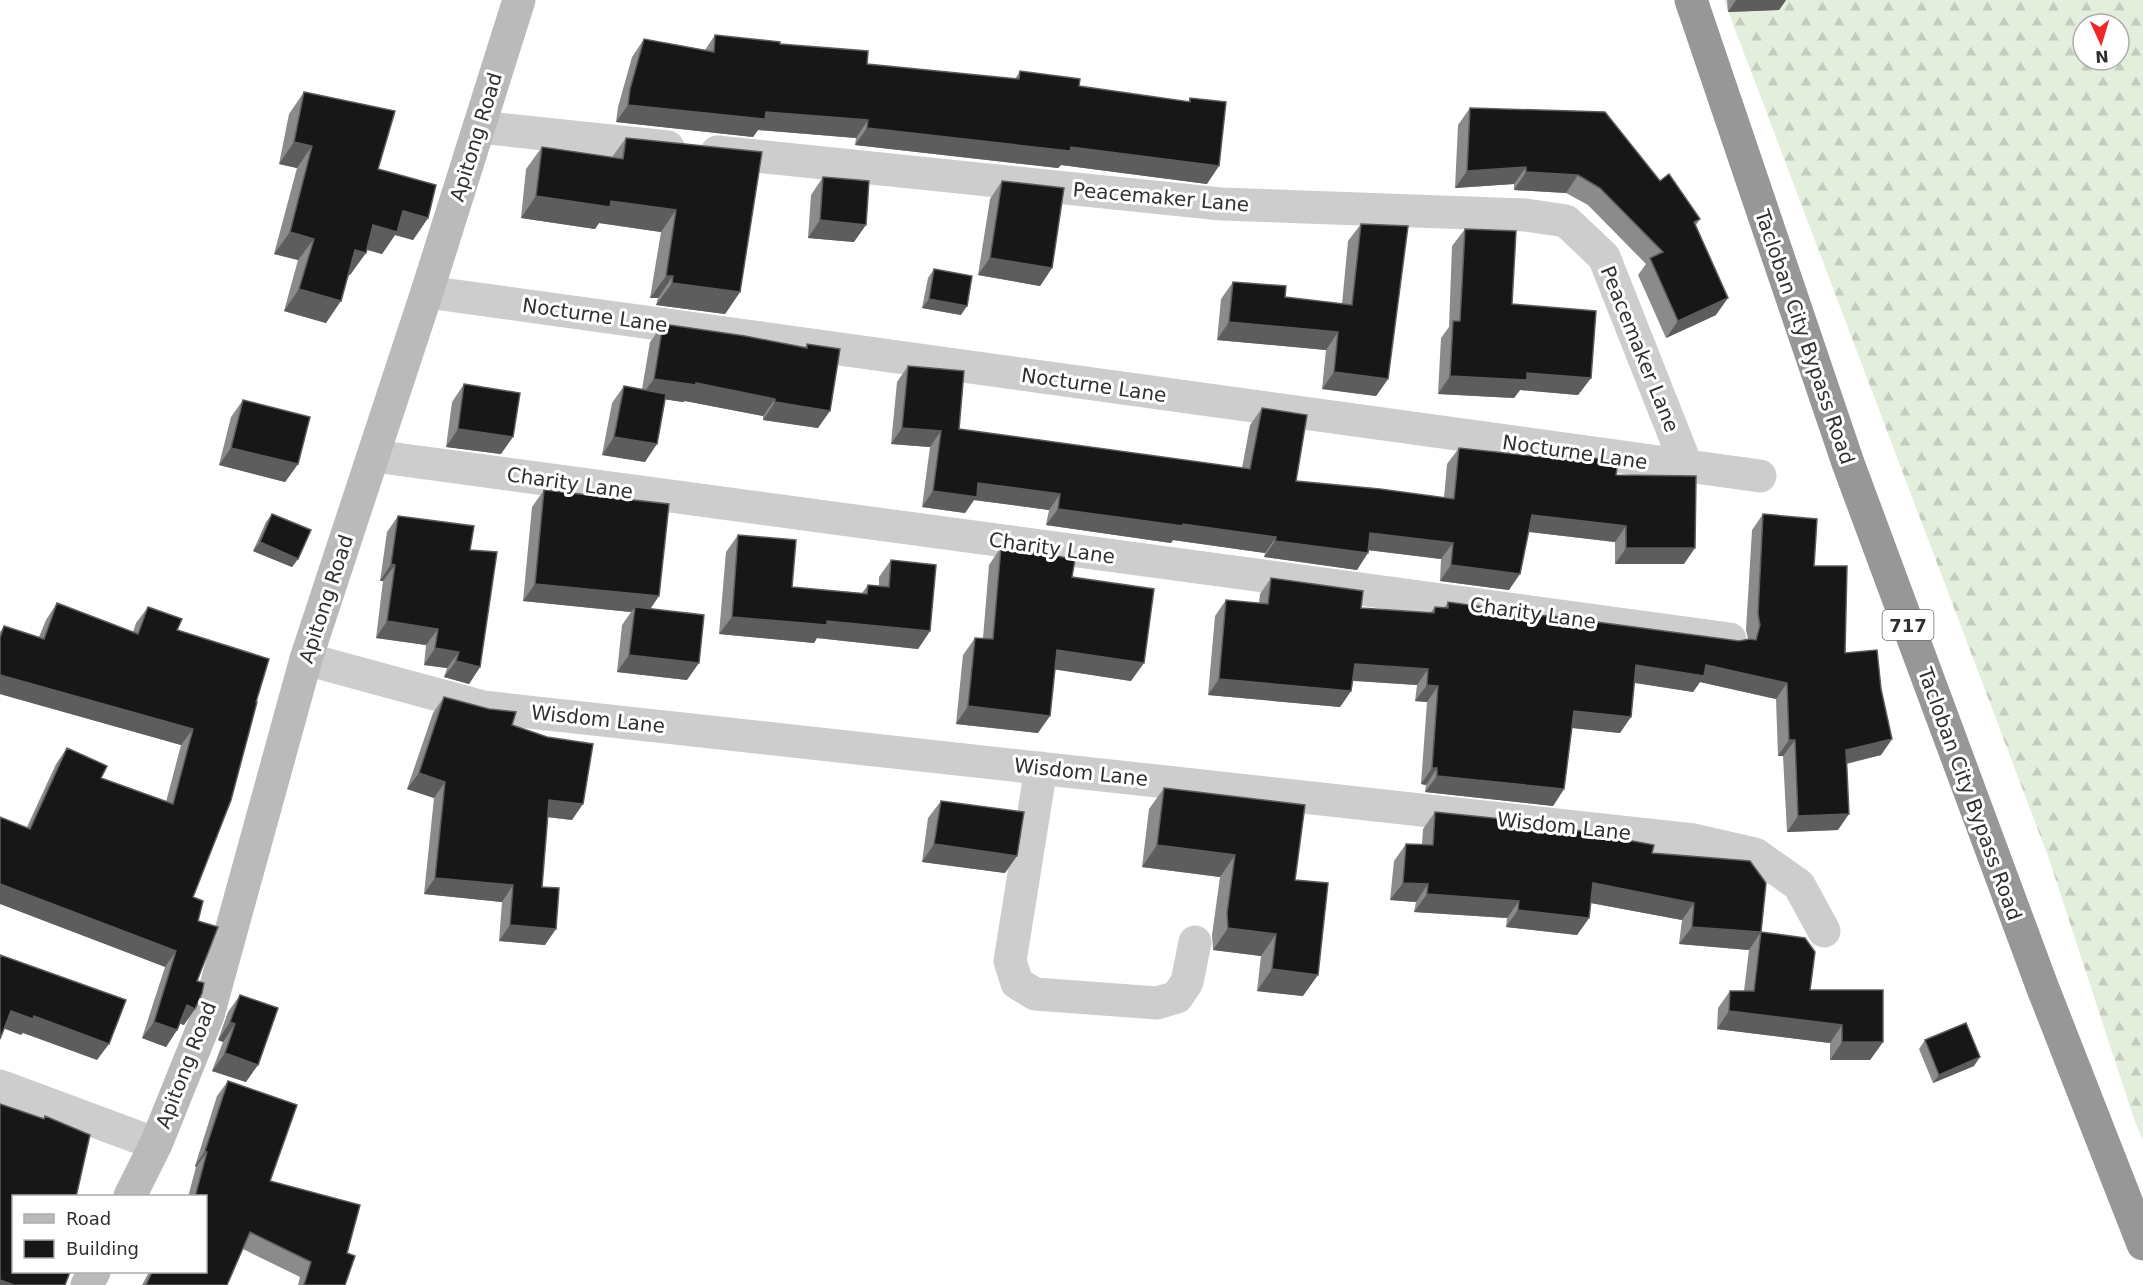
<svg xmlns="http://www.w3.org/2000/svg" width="2143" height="1285" font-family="'DejaVu Sans',sans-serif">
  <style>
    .forest { fill: url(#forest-firs); fill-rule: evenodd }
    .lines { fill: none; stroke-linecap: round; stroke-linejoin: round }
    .street { stroke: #cdcdcd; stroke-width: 33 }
    .secondary { stroke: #bababa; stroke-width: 33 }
    .highway { stroke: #979797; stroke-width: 33 }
    .wall { fill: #8b8b8b }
    .shaded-wall { fill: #5d5d5d }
    .building { fill: #171717; stroke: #5d5d5d; stroke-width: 1.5 }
    .labels { text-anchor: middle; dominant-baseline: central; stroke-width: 6; stroke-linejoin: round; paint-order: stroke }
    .shield { fill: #fff; stroke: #6e6e6e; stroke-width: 1.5 }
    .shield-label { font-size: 18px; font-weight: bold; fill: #303030 }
    .street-label { font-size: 20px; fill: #303030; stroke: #fff }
  </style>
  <defs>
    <pattern id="forest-firs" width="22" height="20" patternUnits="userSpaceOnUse" patternTransform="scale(1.5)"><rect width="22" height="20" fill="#e4eedd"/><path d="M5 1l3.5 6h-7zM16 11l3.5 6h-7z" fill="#c4ccbe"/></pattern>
  </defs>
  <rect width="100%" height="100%" fill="#fff"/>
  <!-- forest -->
  <path class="forest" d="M1724,0H2143V1140L2134,1119L2049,859ZM2083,24H2119V60H2083Z"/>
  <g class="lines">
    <!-- street -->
    <path class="street" d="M479,127L668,147
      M717,152L1221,204L1526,215L1566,221L1604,257L1687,467
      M427,292L1760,476
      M374,456L1730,639
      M306,659L483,707L1694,840L1755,854L1799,885L1824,931
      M1041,768L1010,961L1017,983L1035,994L1157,1003L1177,997L1187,982L1195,942
      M0,1086L156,1144"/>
    <!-- secondary -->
    <path class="secondary" d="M130,1196L156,1144L208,1015L306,659L427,292L519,0
      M87,1285L94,1272"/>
    <!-- highway -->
    <path class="highway" d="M1691,0L1848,463L2042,986L2143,1244"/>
  </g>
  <!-- wall -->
  <path class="wall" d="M1727,0H1786L1779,10L1728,12Z
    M715,35L780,44L867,64L1015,79L1020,71L1079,86L1188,102L1190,98L1207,184L1061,165L1058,168L855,145L856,138L758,130L753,137L616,122L618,107L632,57L644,39L705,50Z
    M304,92L378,169L428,218L413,240L395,235L382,254L367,250L350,275H349L326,323L284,311L298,260L274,254L297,168L279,164L289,114Z
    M1470,108L1660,181L1700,219L1696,225L1716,315L1666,338L1638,275L1646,264L1588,205L1566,193L1514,190V184L1455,188L1458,125Z
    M626,138L740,292L725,314L656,305L658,298H650L661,232L599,223L595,229L521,218L526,169L542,147L612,157Z
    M823,177L854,242L808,238L811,195Z
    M1002,181L1052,268L1040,286L978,275L990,199Z
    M1361,224L1388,379L1376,396L1322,389L1326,350L1217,340L1221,299L1233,282L1285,297L1342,304L1348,241Z
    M1465,229L1512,304L1591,378L1578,395L1520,390L1514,398L1438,394L1441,338L1449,327L1452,246Z
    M934,269L961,315L922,308L928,278Z
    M663,324L805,347L807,344L818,428L763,420V416L685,401L683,402L665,399L645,462L602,455L612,403L624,386L642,389L650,342Z
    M908,366L959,429L1242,468L1250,425L1262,408L1296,481L1444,498L1447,464L1459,448L1540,457L1544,452L1616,475L1684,564H1615V542L1529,532L1509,590L1440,581L1441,559L1368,550L1357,570L1264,557L1265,553L1173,540L1171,543L1046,525L1049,510L974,500L965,513L922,507L930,447L891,444L897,382Z
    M464,384L501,454L446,447L452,402Z
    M243,400L298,464L285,482L219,465L231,417Z
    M544,490L650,609L687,680L617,672L622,625L631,612L523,601L532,507Z
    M272,514L298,559L292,567L253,551L266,522Z
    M1763,514L1814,566L1845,653L1881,689L1892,739L1881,755L1847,764L1838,830L1787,832L1783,756H1778L1776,699L1700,682L1693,692L1634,683L1620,733L1572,728L1564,789L1553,806L1425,792L1426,785L1421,784L1427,702L1415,701L1417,685L1353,681L1351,691L1340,707L1208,695L1215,616L1226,600L1259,603L1260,594L1271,578L1361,608L1430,613L1435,607L1444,608L1448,602L1512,615L1739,641L1748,639L1746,630L1752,530Z
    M398,516L470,550L480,667L469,684L444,677L447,668L424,665L426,645L376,638L383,581H380L387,532Z
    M738,535L792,587L862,593L868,585L879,586V577L891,560L930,631L918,649L817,638L814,643L719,634L726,552Z
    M1001,547L1072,577L1131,681L1055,669L1038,733L956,724L963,655L975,638H983L989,565Z
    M57,603L133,632L136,623L148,607L177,630L269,659L193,897L198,921L197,981L184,1025L180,1024L177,1030L166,1047L142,1038L165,967L27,827L56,764L67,748L101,778L166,802L181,745L0,694V632L4,626L39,637L46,620Z
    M444,697L512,725L572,820L548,817L542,887L545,945L499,941L502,902L424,894L434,798L407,789L433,713Z
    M1164,788L1295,880L1303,996L1257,991L1261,956L1213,950L1212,935L1220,877L1142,867L1149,809Z
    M941,801L1005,873L922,862L928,818Z
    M1435,812L1559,827L1652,853L1761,932L1810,990L1883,1042L1870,1060H1830V1043L1717,1029L1718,1008L1730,991H1744L1749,950L1679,944L1682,920L1591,903L1589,918L1577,935L1506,927L1507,918L1414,912L1416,902L1390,900L1394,861L1406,844H1422L1423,829Z
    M240,995L246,1082L212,1071L223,1042L218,1040L228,1012Z
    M1925,1040L1974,1066L1933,1083L1919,1049Z
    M228,1081L270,1181L347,1253L345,1285H298L300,1277L243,1249L227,1285H142L149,1272H206V1197H188L196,1167L195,1166L217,1096Z"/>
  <!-- shaded-wall -->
  <path class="shaded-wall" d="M1736,0H1786L1779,10L1728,12Z
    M628,105L766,112L868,120L856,138L758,130L753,137L616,122Z
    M867,128L1071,147L1219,166L1207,184L1061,165L1058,168L855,145Z
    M294,142L312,146L297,168L279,164Z
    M1526,167L1514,184L1455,188L1467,171Z
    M1526,172L1578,175L1566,193L1514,190Z
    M536,196L611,201L676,210L661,232L599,223L595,229L521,218Z
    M403,211L428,218L413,240L395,235L382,254L358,247L373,225Z
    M820,220L866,225L854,242L808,238Z
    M290,232L314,239L298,260L274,254Z
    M355,250L366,253L350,275L340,272Z
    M990,258L1052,268L1040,286L978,275Z
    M666,276H673L658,298H650Z
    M672,283L740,292L725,314L656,305Z
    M299,289L341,301L326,323L284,311Z
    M1728,298L1716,315L1666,338L1678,321Z
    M929,299L967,306L961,315L922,308Z
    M1229,322L1338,332L1326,350L1217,340Z
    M1334,372L1388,379L1376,396L1322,389Z
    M1527,373L1591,378L1578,395L1520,390L1514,398L1438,394L1450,376Z
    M654,379L696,383L775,399L763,416L685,401L683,402L641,396Z
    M775,402L830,411L818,428L763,420Z
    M902,428L941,431L930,447L891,444Z
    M458,429L513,437L501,454L446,447Z
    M614,437L657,444L645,462L602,455Z
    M231,448L298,464L285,482L219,465Z
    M978,483L1060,494L1049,510L974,500L965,513L922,507L933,491Z
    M1058,509L1183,524L1276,537L1265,553L1173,540L1171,543L1046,525Z
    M1532,515L1626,526L1615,542L1521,531Z
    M1370,533L1453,543L1441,559L1359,549Z
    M1275,541L1368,553L1357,570L1264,557Z
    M260,542L298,559L292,567L253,551Z
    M1626,548H1695L1684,564H1615Z
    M391,564L395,565L383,581H380Z
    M1451,565L1520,574L1509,590L1440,581Z
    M535,584L659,596L647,614L635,607L631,612L523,601Z
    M732,617L827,621L930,631L918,649L817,638L814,643L719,634Z
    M387,621L438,629L426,645L376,638Z
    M435,648L459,652L447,668L424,665Z
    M1057,650L1144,663L1131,681L1045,668Z
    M629,655L699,663L687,680L617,672Z
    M456,661L480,667L469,684L444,677Z
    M1355,664L1428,669L1417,685L1344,680Z
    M1636,665H1706L1787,683L1776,699L1700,682L1693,692L1625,681Z
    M0,675L193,729L181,745L0,694Z
    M1219,679L1351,691L1340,707L1208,695Z
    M1427,685L1438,686L1427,702L1415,701Z
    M968,706L1050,716L1038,733L956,724Z
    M1574,711L1631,717L1620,733L1563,727Z
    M1892,739L1881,755L1835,766L1846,750Z
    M1789,740H1795L1783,756H1778Z
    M1432,768H1437L1426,785L1421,784Z
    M419,773L445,782L434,798L407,789Z
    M1437,776L1564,789L1553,806L1425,792Z
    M549,800L583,804L572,820L538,816Z
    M1849,814L1838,830L1787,832L1798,816Z
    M934,844L1017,856L1005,873L922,862Z
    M1157,845L1235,855L1220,877L1142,867Z
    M435,878L513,885L502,902L424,894Z
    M1403,883L1428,884L1416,902L1390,900Z
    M1593,883L1694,903L1682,920L1580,901Z
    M0,884L176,951L165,967L0,904Z
    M1427,894L1519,901L1507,918L1414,912Z
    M1518,910L1589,918L1577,935L1506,927Z
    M510,925L556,929L545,945L499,941Z
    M1692,927L1761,932L1749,950L1679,944Z
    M1228,928L1276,934L1261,956L1213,950Z
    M1272,969L1318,975L1303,996L1257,991Z
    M187,1005L195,1009L184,1025L176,1022Z
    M11,1011L34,1016L109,1044L97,1060L23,1033L21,1035L0,1027Z
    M1729,1011L1842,1025L1830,1043L1717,1029Z
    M154,1022L177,1030L166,1047L142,1038Z
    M230,1022L235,1024L223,1042L218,1040Z
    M1842,1042H1883L1870,1060H1830Z
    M225,1053L258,1065L246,1082L212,1071Z
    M1980,1057L1974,1066L1933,1083L1939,1075Z
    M205,1151L207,1152L196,1167L195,1166Z
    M0,1280L14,1285H0Z"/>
  <!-- building -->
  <path class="building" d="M715,35L780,42V44L868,51L867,64L1019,79L1020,71L1080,79L1079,86L1190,102V98L1226,102L1219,166L1071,147L1070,151L867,128L868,120L766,112L765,119L628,105L630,89L644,39L714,52Z
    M304,92L395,111L378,169L436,185L428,218L403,211L397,232L373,225L366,253L355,250L341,301L299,289L314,239L290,232L312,146L294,142Z
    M1470,108L1605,112L1660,181L1669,174L1700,219L1694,222L1728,298L1678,321L1650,258L1663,252L1600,188L1578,175L1526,172V167L1467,171Z
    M626,138L762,152L740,292L672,283L673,276H666L676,210L611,201L610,207L536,196L542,147L623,159Z
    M823,177L869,181L866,225L820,220Z
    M1002,181L1064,188L1052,268L990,258Z
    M1361,224L1408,226L1388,379L1334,372L1338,332L1229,322L1233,282L1286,286L1285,297L1352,305Z
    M1465,229L1516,231L1512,304L1596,311L1591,378L1527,373V380L1450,376L1453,321H1460Z
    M934,269L972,276L967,306L929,299Z
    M663,324L745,336L807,348V344L840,349L830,411L775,402V399L696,383V385L654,379Z
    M908,366L964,371L959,429L1250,469L1262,408L1307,415L1296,481L1380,489L1454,499L1459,448L1543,457L1544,452L1618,461L1616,475L1696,476L1695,548H1626V526L1532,515L1520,574L1451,565L1453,543L1370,533L1368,553L1275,541L1276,537L1183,524V526L1058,509L1060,494L978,483L977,497L933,491L941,431L902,428Z
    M464,384L520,393L513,437L458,429Z
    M624,386L666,394L657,444L614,437Z
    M243,400L310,417L298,464L231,448Z
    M544,490L669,504L659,596L535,584Z
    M272,514L311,530L298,559L260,542Z
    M1763,514L1817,519L1814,566H1847L1845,653L1877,650L1881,689L1892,739L1846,750L1849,814L1798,816L1795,740H1789L1787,683L1706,665L1704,676L1636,665L1631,717L1574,711L1564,789L1437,776V768H1432L1438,686L1427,685L1428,669L1355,664L1351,691L1219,679L1226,600L1268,604L1271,578L1363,591L1361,608L1434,613L1435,607L1448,608V602L1513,611L1512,615L1552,616L1739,641L1750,639L1756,640L1760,625L1758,614Z
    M398,516L474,526L470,550L497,552L480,667L456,661L459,652L435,648L438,629L387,621L395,565L391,564Z
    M738,535L796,540L792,587L867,594L868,585L889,587L891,560L936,565L930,631L827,621V625L732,617Z
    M1001,547L1075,559L1072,577L1154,589L1144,663L1057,650L1050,716L968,706L975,638L993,639Z
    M57,603L138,634L148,607L182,619L177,630L269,659L256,702H257L231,800L193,897L203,901L198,921L218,927L197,981L204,983L202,993L195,1009L187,1005L177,1030L154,1022L176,951L0,884V817L30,829L67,748L107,766L101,778L173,804L193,729L0,675V638L4,626L44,639Z
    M635,607L704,615L699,663L629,655Z
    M444,697L489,709L516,712L512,725L547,737L593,744L583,804L549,800L542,887L559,888L556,929L510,925L513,885L435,878L445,782L419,773Z
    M1164,788L1305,805L1295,880L1328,883L1318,975L1272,969L1276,934L1228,928L1227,913L1235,855L1157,845Z
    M941,801L1024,812L1017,856L934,844Z
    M1435,812L1560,825L1559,827L1654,845L1652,853L1750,861L1766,883L1761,932L1692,927L1694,903L1593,883L1589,918L1518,910L1519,901L1427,894L1428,884L1403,883L1406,844L1433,845Z
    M1761,932L1805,938L1815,952L1810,990H1883V1042H1842V1025L1729,1011L1730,991H1754Z
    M0,955L126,1000L109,1044L34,1016L33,1019L11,1011L0,1039Z
    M240,995L278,1008L258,1065L225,1053L235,1024L230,1022Z
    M1966,1023L1980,1057L1939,1075L1925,1040Z
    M228,1081L297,1105L270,1181L360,1205L347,1253L355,1256L345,1285H304L311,1262L250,1232L227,1285H146L152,1272H206V1197H195L207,1152L205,1151Z
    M0,1104L44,1119L45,1116L90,1135L76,1197H14V1272H70L65,1285H14L0,1280Z"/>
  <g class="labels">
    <!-- shield labels -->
    <rect class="shield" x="1882.5" y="610" width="51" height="30" rx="4.5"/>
    <g class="shield-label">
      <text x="1908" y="625">717</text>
    </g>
    <!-- street labels -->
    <g class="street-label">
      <text transform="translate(476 137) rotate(-73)">Apitong Road</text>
      <text transform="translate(1161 197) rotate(5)">Peacemaker Lane</text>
      <text transform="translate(595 315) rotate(8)">Nocturne Lane</text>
      <text transform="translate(1805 337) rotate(71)">Tacloban City Bypass Road</text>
      <text transform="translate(1640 349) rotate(68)">Peacemaker Lane</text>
      <text transform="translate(1094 385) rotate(8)">Nocturne Lane</text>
      <text transform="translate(1575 452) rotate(8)">Nocturne Lane</text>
      <text transform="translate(570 483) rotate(8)">Charity Lane</text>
      <text transform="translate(1052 548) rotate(8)">Charity Lane</text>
      <text transform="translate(326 599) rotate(-72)">Apitong Road</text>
      <text transform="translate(1533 613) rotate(8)">Charity Lane</text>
      <text transform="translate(598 719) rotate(6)">Wisdom Lane</text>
      <text transform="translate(1081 772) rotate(6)">Wisdom Lane</text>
      <text transform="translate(1970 794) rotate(70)">Tacloban City Bypass Road</text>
      <text transform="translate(1564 826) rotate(6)">Wisdom Lane</text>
      <text transform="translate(186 1065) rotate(-69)">Apitong Road</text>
    </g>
  </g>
  <!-- legend -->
  <rect x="12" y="1195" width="195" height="78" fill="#ffffff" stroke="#acacac" stroke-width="1.5"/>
  <rect x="24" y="1214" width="30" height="9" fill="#bababa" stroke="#acacac" stroke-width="1.5"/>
  <text x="66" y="1225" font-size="18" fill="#303030">Road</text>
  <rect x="24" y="1240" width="30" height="18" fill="#171717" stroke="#acacac" stroke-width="1.5"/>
  <text x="66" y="1255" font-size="18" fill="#303030">Building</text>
  <!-- north arrow -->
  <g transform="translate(2101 42) rotate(176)"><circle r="28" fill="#ffffff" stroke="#acacac" stroke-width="1.5"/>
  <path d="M0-4.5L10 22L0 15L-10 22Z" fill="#f12727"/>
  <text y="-9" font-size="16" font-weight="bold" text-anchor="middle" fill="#303030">N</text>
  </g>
</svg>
